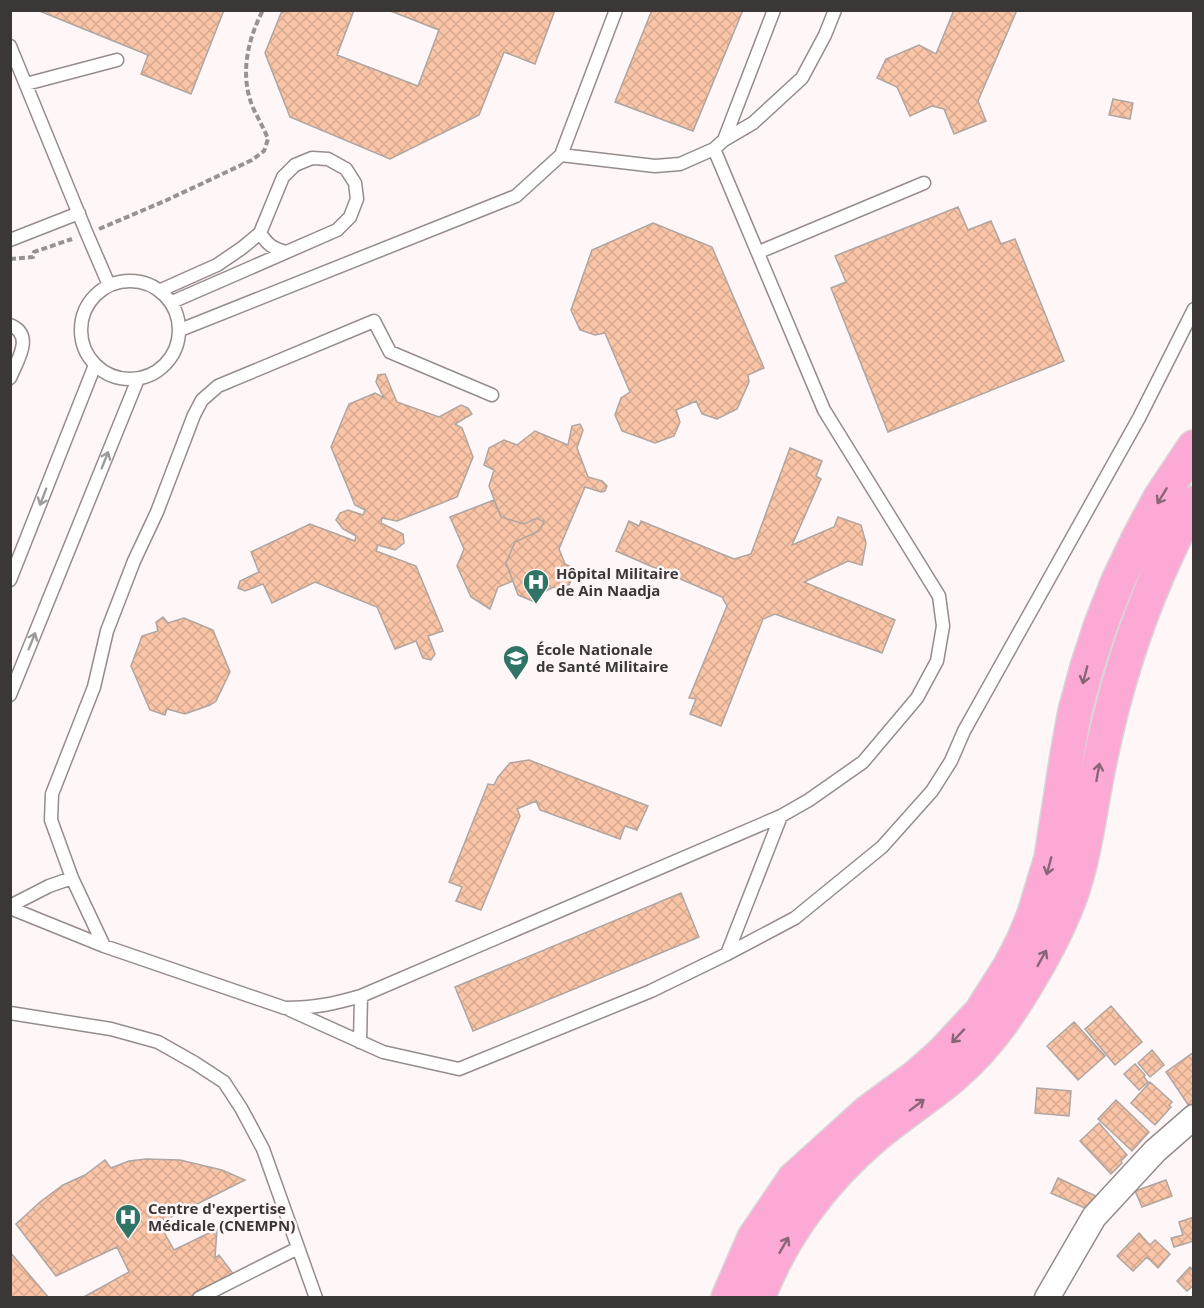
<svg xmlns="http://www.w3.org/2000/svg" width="1204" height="1308" font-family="'Open Sans',sans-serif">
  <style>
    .building { fill: url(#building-cross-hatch); stroke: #aea6a2; stroke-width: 1.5 }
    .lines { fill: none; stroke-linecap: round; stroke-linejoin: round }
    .lane-casing { stroke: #958c8c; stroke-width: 15 }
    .street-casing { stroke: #958c8c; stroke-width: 27 }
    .highway-casing { stroke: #d8d7d7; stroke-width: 36 }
    .path { stroke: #989292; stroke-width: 4; stroke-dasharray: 6 3; stroke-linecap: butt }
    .lane { stroke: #fff; stroke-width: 12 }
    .street { stroke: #fff; stroke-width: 24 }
    .highway { stroke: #fca9d6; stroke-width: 33 }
    .oneway { stroke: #9d9b9b }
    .oneway2 { stroke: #886577 }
    .labels { text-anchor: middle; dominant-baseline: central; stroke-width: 5; stroke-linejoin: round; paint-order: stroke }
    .poi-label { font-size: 15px; font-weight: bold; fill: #3b3737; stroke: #fff7f7; text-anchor: start }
  </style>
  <defs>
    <pattern id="building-cross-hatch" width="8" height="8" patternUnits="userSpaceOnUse" patternTransform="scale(1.5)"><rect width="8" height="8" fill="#fac4a6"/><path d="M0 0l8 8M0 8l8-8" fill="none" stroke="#d7a990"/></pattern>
  </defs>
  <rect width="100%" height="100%" fill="#fff7f7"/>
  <!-- building -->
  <path class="building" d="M37,10H224L191,94L141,74L148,55Z
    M289,10H354L337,55L418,86L439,30L388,10H555L535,64L504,52L479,115L390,159L290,117L265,53L281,13Z
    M652,10H743L693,131L615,102Z
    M954,10H1017L978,101L986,121L954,134L944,109L932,106L910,116L897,87L877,78L886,59L919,45L936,54Z
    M1113,99L1133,103L1130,119L1109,115Z
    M958,207L968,230L991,221L1001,244L1015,239L1064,361L888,432L831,288L846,282L835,256Z
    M653,223L712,247L764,368L748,375L749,382L737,409L717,419L702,414L696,401L676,410L680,422L674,436L655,443L622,431L615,415L621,398L630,392L605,333L595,335L580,330L571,310L592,250Z
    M385,374L397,402L439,417L461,405L468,408L472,414L455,424L462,428L473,457L457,497L397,521L382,518L381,523L403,534L404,543L395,550L378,545L376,551L416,566L443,631L428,636L435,654L431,660L423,658L416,641L395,649L377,607L315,582L272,603L263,584L245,591L238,588L240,581L259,572L251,552L310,524L355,541L356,536L343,529L336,520L340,513L348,510L363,515L365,510L355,505L331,447L349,404L375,393L384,398L376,382L378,375Z
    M580,424L583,430L577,448L588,477L602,481L607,486L605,491L601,492L585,487L559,549L565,564L576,569L566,592L554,587L541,593L537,603L518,595L506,563L515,542L539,531L544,522L537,518L524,524L501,517L489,486L494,470L484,465L489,448L504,440L517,445L535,431L568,445L572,426Z
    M790,448L822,461L816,476L821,479L792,545L834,527L838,517L861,525L866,543L862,565L848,561L804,582L895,620L882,653L775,614L763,619L721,726L690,714L696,699L689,698L727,606L722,597L616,551L629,521L639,526L641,521L734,559L751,554Z
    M494,500L501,517L524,524L537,518L544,522L539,531L515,542L506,563L513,581L498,587L490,609L471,597L457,566L464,549L450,517Z
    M163,617L168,623L184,618L213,630L230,672L216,701L210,705L185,714L167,709L165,715L150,710L131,666L142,636L158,631L156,622Z
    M529,760L648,806L637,830L625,826L620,839L540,810L536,801L517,809L520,816L481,910L456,901L462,887L449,882L488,784L494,785L498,777L510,763Z
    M681,893L699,937L473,1031L455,987Z
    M1111,1006L1142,1042L1115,1065L1085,1029Z
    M1074,1022L1105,1056L1078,1080L1047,1046Z
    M1152,1050L1164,1065L1150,1077L1138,1063Z
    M1194,1052V1103L1189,1106L1166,1072Z
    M1135,1064L1145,1075L1144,1077L1148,1082L1139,1090L1124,1074Z
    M1150,1082L1172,1102L1169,1105L1171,1107L1155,1125L1131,1103Z
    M1037,1088L1071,1091L1069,1116L1035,1113Z
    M1116,1100L1149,1132L1132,1151L1098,1119Z
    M1099,1123L1127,1155L1121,1161L1122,1163L1111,1174L1080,1141Z
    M146,1159L180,1160L222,1170L245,1180L159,1223L174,1250L217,1229L215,1258L219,1255L234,1275L189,1298H82L129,1272L117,1247L56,1276L16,1224L40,1202L63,1185L85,1175L105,1160L111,1168L129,1161Z
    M1058,1178L1102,1199L1096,1213L1051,1193Z
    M1166,1180L1172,1196L1142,1207L1135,1191Z
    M1194,1217V1241L1174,1247L1171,1238L1183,1235L1179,1222Z
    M1139,1233L1150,1245L1155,1240L1170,1254L1158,1268L1147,1257L1133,1271L1117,1256Z
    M10,1252L49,1298H10Z
    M1190,1267L1194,1271V1285L1187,1291L1177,1281Z"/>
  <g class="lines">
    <!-- lane casing -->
    <g class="lane-casing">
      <path id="lane" d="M10,46L87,234L109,285
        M26,84L117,60
        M724,140L774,10
        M561,155L655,166L680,164L714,149L724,140L753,123L802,78L825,35L835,10
        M260,233C268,245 272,248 286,252
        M10,240L79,213
        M759,252L924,183
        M81 330a49 49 0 1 1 98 0a49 49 0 1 1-98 0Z
        M161,290L217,265L242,248L260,233L283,177L295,165L312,158L328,159L346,169L355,183L357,199L350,217L337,230L172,302
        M10,325C35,335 17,361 10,378
        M180,330L516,196L561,155L616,10
        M10,580L95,365
        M10,695L138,379
        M10,906L49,886L72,878
        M10,908L104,946L285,1008C315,1008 333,1004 361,996L781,816L809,800L863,762L917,698L937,661L943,626L939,596L824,410L714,149
        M104,946L72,878L51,820L52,794L94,687L107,631L134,561L157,512L194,415L202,400L218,386L374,321L390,352L492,395
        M727,954L795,918L882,847L932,791L951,761L964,731L1139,418L1194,309
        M290,1010L383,1052L459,1069L651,991L727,954L781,816
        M10,1013L111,1029L158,1042L195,1063L224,1082L241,1108L263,1149L316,1298
        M360,1042L361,996
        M199,1298L298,1248"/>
    </g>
    <!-- street casing -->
    <g class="street-casing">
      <path id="street" d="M1047,1298L1094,1217L1155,1151L1194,1117"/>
    </g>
    <!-- highway casing -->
    <g class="highway-casing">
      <path id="highway" d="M728,1298L754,1238L794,1179L868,1112L917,1076L942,1054L981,1012L1010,966L1023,941L1034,914L1051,858L1067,755L1075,711L1087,667L1101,624L1118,581L1138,539L1160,498L1194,447
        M758,1298C782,1235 824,1179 875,1136C900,1115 928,1097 953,1076C975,1057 995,1034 1011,1009C1034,974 1055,937 1070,898C1086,854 1090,807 1100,761C1113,697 1132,634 1158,574C1169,550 1179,525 1194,503"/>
    </g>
    <!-- path -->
    <path class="path" d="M99,229L167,200L252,160L264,151L268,139C264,129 259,120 254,110C239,77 247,41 263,10
      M10,259L33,257L34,252L72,239"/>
    <!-- lane -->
    <use href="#lane" class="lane"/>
    <!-- street -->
    <use href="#street" class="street"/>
    <!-- highway -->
    <use href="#highway" class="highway"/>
  </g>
  <!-- one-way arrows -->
  <defs><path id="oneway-shaft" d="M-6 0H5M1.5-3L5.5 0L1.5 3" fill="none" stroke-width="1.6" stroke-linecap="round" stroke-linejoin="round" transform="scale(1.5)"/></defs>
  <g class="oneway">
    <use href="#oneway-shaft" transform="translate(105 460) rotate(-68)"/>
    <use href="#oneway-shaft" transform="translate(43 497) rotate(111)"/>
    <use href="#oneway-shaft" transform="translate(32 641) rotate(-68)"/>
  </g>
  <g class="oneway2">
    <use href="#oneway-shaft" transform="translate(1162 496) rotate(121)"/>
    <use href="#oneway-shaft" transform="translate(1085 675) rotate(105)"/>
    <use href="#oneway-shaft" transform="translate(1098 772) rotate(-80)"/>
    <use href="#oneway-shaft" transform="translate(1049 866) rotate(105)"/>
    <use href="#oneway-shaft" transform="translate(1042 958) rotate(-61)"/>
    <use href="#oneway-shaft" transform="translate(958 1036) rotate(133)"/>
    <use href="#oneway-shaft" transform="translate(917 1105) rotate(-37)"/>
    <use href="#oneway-shaft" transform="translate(784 1245) rotate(-60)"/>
  </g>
  <!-- icons -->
  <defs>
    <g id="hospital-pin" transform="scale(1.35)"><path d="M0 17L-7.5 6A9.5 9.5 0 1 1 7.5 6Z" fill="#307466" stroke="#fff7f7"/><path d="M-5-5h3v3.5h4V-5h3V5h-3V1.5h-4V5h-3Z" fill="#fff"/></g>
    <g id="university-pin" transform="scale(1.35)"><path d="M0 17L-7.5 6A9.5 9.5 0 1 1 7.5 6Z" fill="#307466" stroke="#fff7f7"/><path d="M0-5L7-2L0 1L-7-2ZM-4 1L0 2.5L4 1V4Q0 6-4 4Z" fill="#fff"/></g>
  </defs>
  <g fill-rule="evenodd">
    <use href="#hospital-pin" x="536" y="582"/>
    <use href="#university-pin" x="516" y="658"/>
    <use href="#hospital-pin" x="128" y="1217"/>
  </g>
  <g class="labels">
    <!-- poi labels -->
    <g class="poi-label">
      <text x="556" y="573">Hôpital Militaire<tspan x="556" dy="17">de Ain Naadja</tspan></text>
      <text x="536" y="649">École Nationale<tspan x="536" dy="17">de Santé Militaire</tspan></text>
      <text x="148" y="1208">Centre d'expertise<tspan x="148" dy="17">Médicale (CNEMPN)</tspan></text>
    </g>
  </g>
  <!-- border -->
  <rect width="1204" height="1308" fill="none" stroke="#3b3737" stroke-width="24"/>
</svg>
